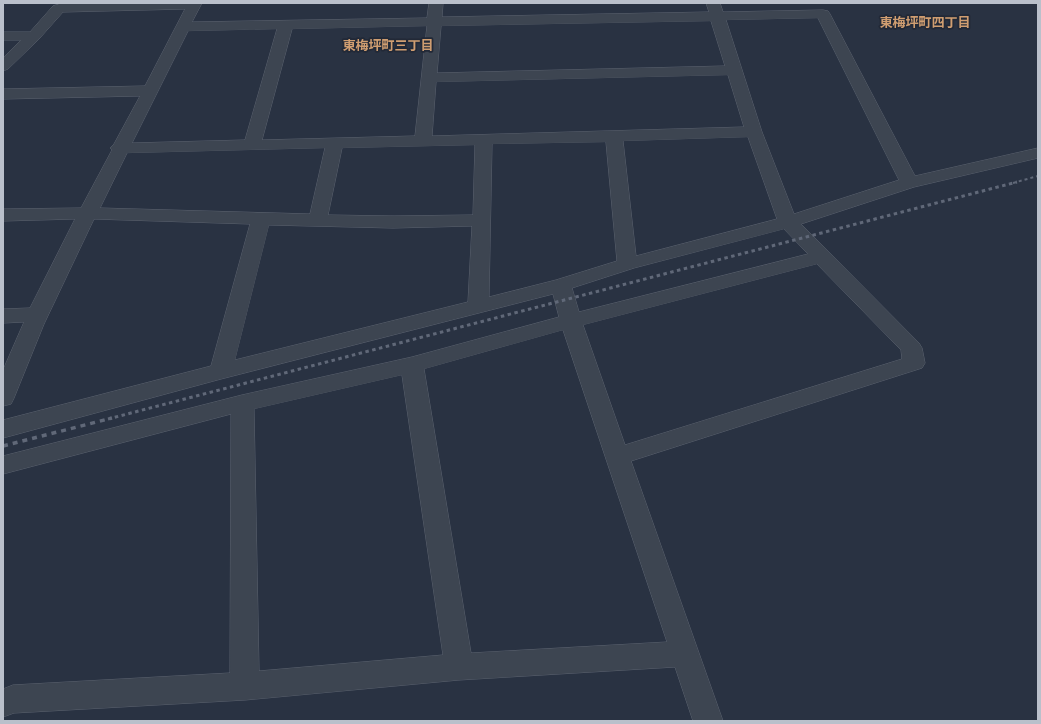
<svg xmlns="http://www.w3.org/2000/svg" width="1041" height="724" font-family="'IBM Plex Sans','Noto Sans JP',sans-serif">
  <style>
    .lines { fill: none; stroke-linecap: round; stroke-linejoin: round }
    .minor-casing { stroke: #5b626f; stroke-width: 1 }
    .minor { fill: #3d4551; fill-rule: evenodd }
    .rail-far2 { stroke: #606878; stroke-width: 2; stroke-dasharray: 3 3; stroke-linecap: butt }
    .rail-far1 { stroke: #606878; stroke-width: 3; stroke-dasharray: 3.5 3.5; stroke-linecap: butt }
    .rail { stroke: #606878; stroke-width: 3.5; stroke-dasharray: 5 5; stroke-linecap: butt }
    .labels { text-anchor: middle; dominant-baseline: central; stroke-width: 3.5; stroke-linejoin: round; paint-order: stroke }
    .far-neighbourhood-label { font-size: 13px; font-weight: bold; fill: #d09e71; stroke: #222937 }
  </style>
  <rect width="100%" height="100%" fill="#293242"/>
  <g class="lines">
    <!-- minor casing -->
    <g class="minor-casing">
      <path id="minor" d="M63,3H202L192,22L427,18L429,3H443L442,17L709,12L706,3H720L723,12L823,10L828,11L830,14L915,176L1038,148V158L914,187L801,224L919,343L922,348L925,363L922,368L631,461L723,721H693L675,667L459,680L245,700L14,713L3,717V689L13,685L230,673L231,414L3,474V456L242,395L412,357L559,317L553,294L221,379L3,438V420L211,366L250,224L94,219L44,324L14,398L11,404L3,406V370L24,322L3,323V309L30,308L75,219L3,221V209L81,208L112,150L110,148L114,144L140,96L3,99V89L145,86L185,9L63,12L39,39L8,69L3,71V58L21,40H3V32H30L53,6ZM818,18L899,180L794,214L762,132L726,20ZM711,21L725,66L437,73L441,26ZM427,26L415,136L262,140L292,29ZM277,29L245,140L132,143L188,31ZM728,75L744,127L432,136L436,82ZM748,137L777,219L636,256L623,141ZM606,142L617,261L556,280L489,297L492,144ZM475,145L473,215L393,216L328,215L342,148ZM325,148L310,214L100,208L127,153ZM269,225L393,228L472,226L468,302L235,360ZM784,229L808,254L579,312L572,288L634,268ZM817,264L901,350L902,359L625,445L583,325ZM563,330L667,642L471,653L424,369ZM402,375L443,655L259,671L254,409Z"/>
    </g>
    <!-- minor -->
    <use href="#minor" class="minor"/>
    <!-- rail-far2 -->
    <path class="rail-far2" d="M1013,183L1038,176"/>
    <!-- rail-far1 -->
    <path class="rail-far1" d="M108,419L1017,182"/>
    <!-- rail -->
    <path class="rail" d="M3,446L112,418"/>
  </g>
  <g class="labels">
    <!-- far-neighbourhood labels -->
    <g class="far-neighbourhood-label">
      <text x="925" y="22">東梅坪町四丁目</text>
      <text x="388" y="45">東梅坪町三丁目</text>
    </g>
  </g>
  <!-- border -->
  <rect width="1041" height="724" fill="none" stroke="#bac0cb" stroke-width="8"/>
</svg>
